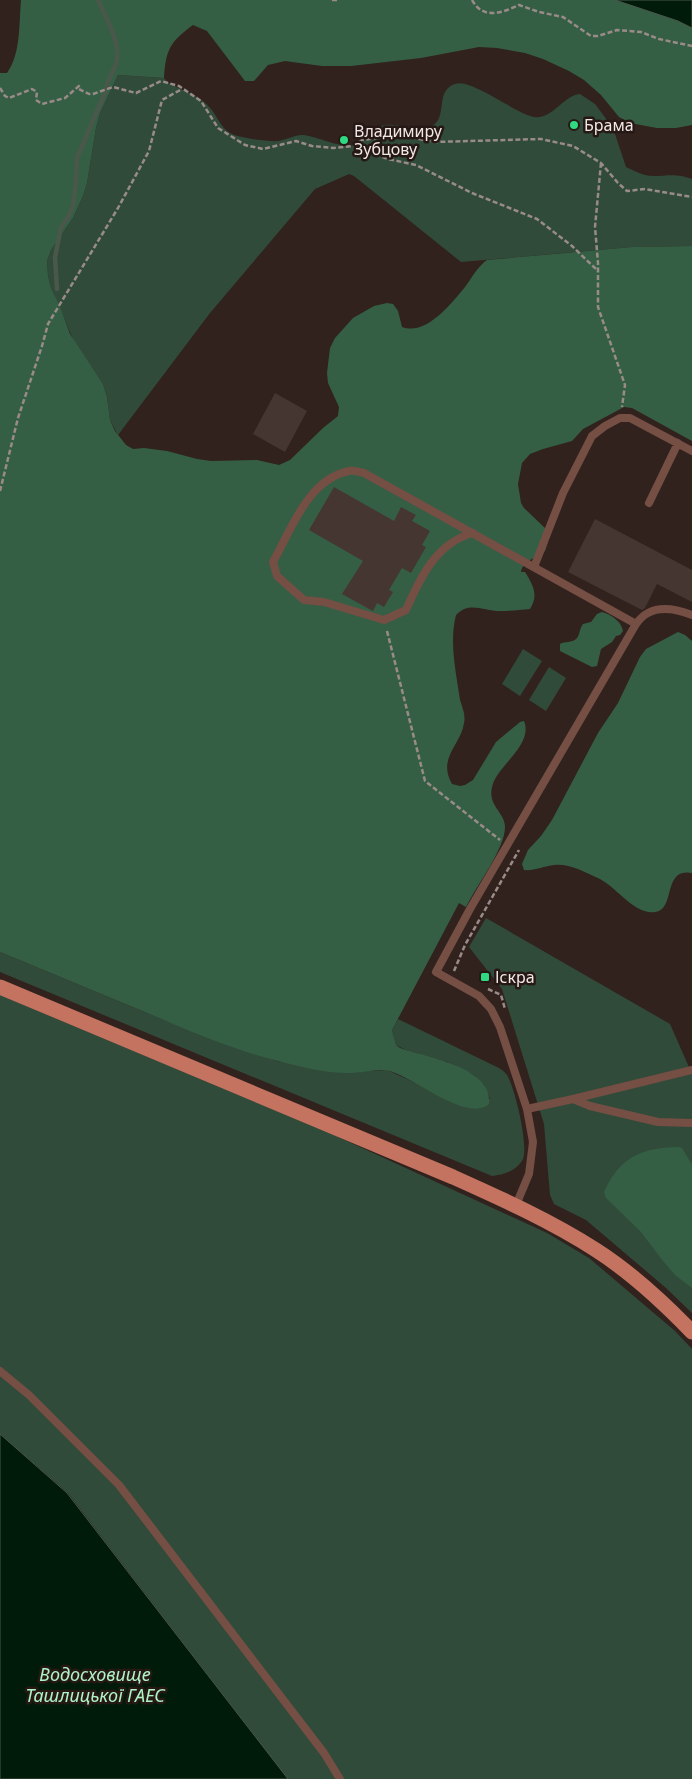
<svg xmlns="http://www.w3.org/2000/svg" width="692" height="1779" font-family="'Noto Sans',sans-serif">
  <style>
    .green { fill: #314b3a }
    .forest { fill: #355f45 }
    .water { fill: #001b09; stroke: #49584b }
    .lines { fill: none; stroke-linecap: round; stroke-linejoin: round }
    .stream { stroke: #49584b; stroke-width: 4.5 }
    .building { fill: #463632 }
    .path { stroke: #988b88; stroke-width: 2.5; stroke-dasharray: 5 2.5; stroke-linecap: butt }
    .service { stroke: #754e44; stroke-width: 8 }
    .primary { stroke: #c3735f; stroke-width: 15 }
    .poi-dot { fill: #31d882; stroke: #261915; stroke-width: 2 }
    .labels { text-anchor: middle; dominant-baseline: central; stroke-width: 5; stroke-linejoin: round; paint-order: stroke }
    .poi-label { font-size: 16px; fill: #f2e8e5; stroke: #261915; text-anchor: start }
    .water-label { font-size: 18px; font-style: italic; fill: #aef4c5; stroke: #261915 }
  </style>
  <rect width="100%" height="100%" fill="#31221e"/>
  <!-- green -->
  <path class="green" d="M118,75L164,78C168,85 188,91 197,97C202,100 207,104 211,109C217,116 221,128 230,133C239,138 268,142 278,141C286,140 296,134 304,135C322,138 338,148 356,145C369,142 370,127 386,125C402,123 416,135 431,127C449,117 434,91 455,84C471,78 516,114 534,117C552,120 564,95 580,94L595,104L613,128L626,167C634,171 644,176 653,176C668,176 676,173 692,179V246L632,247L461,262L354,176L349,174L315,189L210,313L118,435L110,420L107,397L103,384L75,344L51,288L48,276L47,261L51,250L73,218L83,196L87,183L96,128L100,113Z
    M523,649L542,661L520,696L502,684Z
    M549,667L566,678L546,711L529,700Z
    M486,918L670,1024L692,1074V1313L666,1288L586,1220L554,1204L550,1195L544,1124L502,989L469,947Z
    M0,952L164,1020L277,1061L337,1072L354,1073L369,1071L387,1070L407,1079L437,1095L490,1099L484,1085L474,1075L447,1062L406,1050L396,1045L392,1030L398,1019L499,1068C502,1070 505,1072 507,1075C515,1088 530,1150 522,1161C514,1172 503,1175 492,1176L0,972Z
    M0,995L334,1135L547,1233L589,1258L675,1331L692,1349V1779H288L68,1493L0,1434Z"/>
  <!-- forest -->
  <path class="forest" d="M21,0H615L678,21L692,28V125L676,128H657L630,123L619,117L601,95L584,80L569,71L543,59L525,53L497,48L479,47L421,58L351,66H322L285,61L268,65L254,81H245L207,31L193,25C170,42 166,49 164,78L118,75L100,113L96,128L87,183L83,196L73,218L51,250L47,261L48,276L51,288L60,307L70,334L103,384L107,397L110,420L115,431L126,445L133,449L144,448L167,451L197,459L211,461L257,460L279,465L290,460L323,428L338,416L339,407L328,383L327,373L330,348L335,338L353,318L374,306L387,303L393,304L398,311L402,327C426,336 451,304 465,287C472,278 477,267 487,260L632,247L692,246V441L632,408L624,407L583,429L572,441L543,449L530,454L522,463L518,484L521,503L524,508L546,529L548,542L545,551C537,558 523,560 521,572H525C533,585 539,595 530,609C521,610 511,611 502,611C485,612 470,600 456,615C449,642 456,672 460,700C462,707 466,715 464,723C461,745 437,758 452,784L460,786L465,785L473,780L496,742L520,722L524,721C533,743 502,763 494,781C484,805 505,811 505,827C505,849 476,886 466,907L459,903L392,1030L396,1045L400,1048C425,1057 494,1067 489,1104C468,1123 414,1078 390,1071C377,1068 365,1073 353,1073C328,1074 302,1067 278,1061C230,1049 185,1029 140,1010C93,991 47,971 0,952V73H7C21,54 19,23 21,0Z
    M602,612C612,615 621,621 623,631L620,635L616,636L612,642L601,649L597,666L592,667L560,651V644C565,641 572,643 576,639C580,636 579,629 583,624L591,622L597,614Z
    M678,632L685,635L692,641V873C662,867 676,910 655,912C634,915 616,886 598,878C585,872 568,863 554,865C544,866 534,871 524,870L522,864L528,850L541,836L552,820L598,733L618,703L640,657L646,649Z
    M678,1147L682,1148L692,1165V1288L675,1275L663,1261L641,1232L606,1198L604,1192C620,1157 641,1148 678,1147Z"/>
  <!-- water -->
  <path class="water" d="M615,0H692V28L678,21Z
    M0,1434L67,1493L288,1779H0Z"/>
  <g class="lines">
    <!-- stream -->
    <path class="stream" d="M57,289L55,257L61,227L68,217L73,206L76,182L77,158L106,90C107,79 113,74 116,64C122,44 106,18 98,0"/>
  </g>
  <!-- building -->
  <path class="building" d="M275,393L307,411L285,452L253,434Z
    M334,487L394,521L401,507L416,515L412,521L430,531L422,545L426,547L411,573L402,568L389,590L393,592L384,607L377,603L373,611L371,610L342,594L363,561L309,530Z
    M595,519L692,570V602L657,584L645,608L642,610L568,572Z"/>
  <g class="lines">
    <!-- path -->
    <path class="path" d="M332,0H339
      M472,0C483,20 502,13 519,5L539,12L563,17L591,36H598L617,30L641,32L659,39L692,46
      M0,88L5,96L9,98L32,89L37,92L36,100L42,104L65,98L79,86V89L89,94H93L113,87L136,93L161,81L179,86L201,101L218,128L245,145L263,149L296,141L312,146L333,148L353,146L362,140L399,135L434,142L541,139L573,146L601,163L618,183L627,191L645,189L692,197
      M354,146L388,159L416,165L472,193L537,219L572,246L598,271
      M601,163L595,227L598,263V307L625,385L622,407
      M0,491L18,418L42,346L48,324L118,208L149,151L162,100L182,89
      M387,631L425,781L500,840
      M454,971L465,945L519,850
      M488,989L501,995L505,1009"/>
    <!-- service -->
    <path class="service" d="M649,503L678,443
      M473,533C436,543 420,578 406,610L384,620L324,602L304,600L277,576L273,562C291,530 308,479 349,471C353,470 359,472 364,473L636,624
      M534,567L563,493L592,436L605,426L620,418H630L692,451
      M573,1099L692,1070
      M527,1109L573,1099L590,1106L658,1122L692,1123
      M516,1205L529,1174L533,1142L527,1109L500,1027L491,1009L479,996L436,972L470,909L636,624C639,620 644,615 648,613C661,606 679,610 692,615
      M0,1371L29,1395L119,1485L324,1753L340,1779"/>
    <!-- primary -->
    <path class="primary" d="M0,987L453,1177C502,1199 551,1221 596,1250C632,1273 663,1302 692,1332"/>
  </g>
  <!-- markers -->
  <g class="poi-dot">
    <circle cx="574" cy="125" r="5"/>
    <circle cx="344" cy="140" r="5"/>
    <rect x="480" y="972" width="10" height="10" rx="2.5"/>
  </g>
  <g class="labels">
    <!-- poi labels -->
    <g class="poi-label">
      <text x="584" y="125">Брама</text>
      <text x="354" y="131">Владимиру<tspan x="354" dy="18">Зубцову</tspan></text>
      <text x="495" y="977">Іскра</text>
    </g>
    <!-- water labels -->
    <g class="water-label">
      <text x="95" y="1674">Водосховище<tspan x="95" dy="21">Ташлицької ГАЕС</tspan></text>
    </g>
  </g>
</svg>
